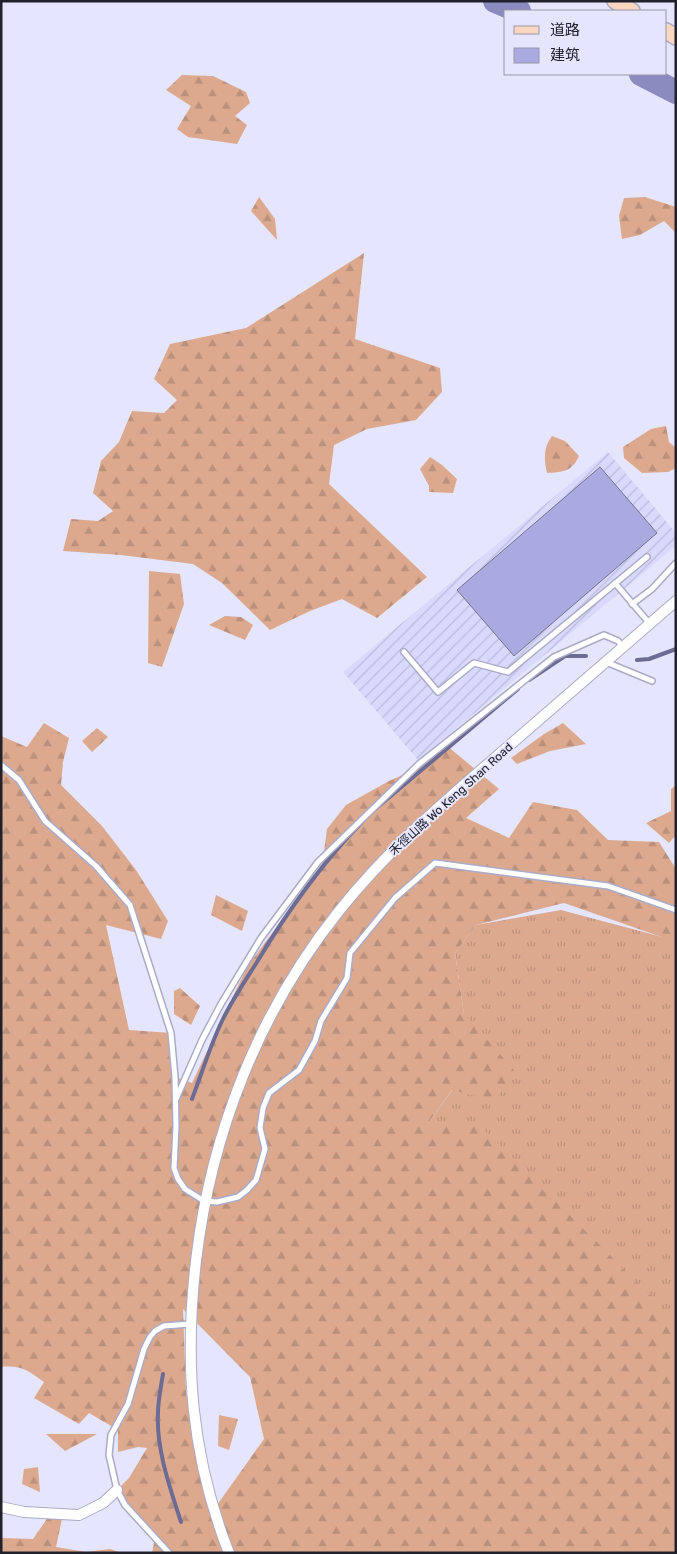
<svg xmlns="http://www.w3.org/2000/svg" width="677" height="1554" font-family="Rubik,'Noto Sans SC',sans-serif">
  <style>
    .industrial { fill: url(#industrial-furrows) }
    .grass { fill: url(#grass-tufts) }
    .forest { fill: url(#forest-firs); fill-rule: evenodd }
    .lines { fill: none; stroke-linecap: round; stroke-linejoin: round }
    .stream { stroke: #6c6b93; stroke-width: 4 }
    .river { stroke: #8c8bbf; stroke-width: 24 }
    .building { fill: #abaae0; stroke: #72728c }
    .service-casing { stroke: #ababc7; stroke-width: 8 }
    .minor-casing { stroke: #ababc7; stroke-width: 12 }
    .secondary-casing { stroke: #ababc7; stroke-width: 18 }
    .service { stroke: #fff; stroke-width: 5 }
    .minor { stroke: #fff; stroke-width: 10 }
    .secondary { stroke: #f9d7c0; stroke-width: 15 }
    .labels { text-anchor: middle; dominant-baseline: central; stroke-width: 4; stroke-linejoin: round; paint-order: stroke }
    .street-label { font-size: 12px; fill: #21212c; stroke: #e5e6fd }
  </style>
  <defs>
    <pattern id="industrial-furrows" width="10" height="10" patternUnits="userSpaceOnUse" patternTransform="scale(1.25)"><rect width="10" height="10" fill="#d9d9fe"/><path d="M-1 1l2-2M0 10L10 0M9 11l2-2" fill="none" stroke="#babada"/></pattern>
    <pattern id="grass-tufts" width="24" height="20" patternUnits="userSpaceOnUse" patternTransform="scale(1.25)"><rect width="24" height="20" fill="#dca98e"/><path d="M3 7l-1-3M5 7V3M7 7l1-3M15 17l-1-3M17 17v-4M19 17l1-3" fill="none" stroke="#bc917b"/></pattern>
    <pattern id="forest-firs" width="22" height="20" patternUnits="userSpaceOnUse" patternTransform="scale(1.25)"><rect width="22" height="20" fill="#dca98e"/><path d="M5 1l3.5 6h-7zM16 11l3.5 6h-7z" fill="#bc917b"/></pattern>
  </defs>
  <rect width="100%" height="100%" fill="#e5e6fd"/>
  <!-- industrial -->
  <path class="industrial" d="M608,452L676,533V546L418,760L343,672Z"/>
  <!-- grass -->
  <path class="grass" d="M561,910L670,939L676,942V1321L429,1122L456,1085L464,1014L455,953L476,925Z"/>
  <!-- forest -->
  <path class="forest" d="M182,75L213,76L246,92L250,103L235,116L247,125L237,144L188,137L177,129L191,106L166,90Z
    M259,197L275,219L277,240L251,211Z
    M645,197L676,207V233L664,221L640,235L622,239L619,216L624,198Z
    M364,253L355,339L440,368L442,392L416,420L367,429L334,445L329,484L427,577L377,618L342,599L310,611L270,630L222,583L193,564L121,555L63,551L71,519L98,521L113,511L93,493L101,461L119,442L132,411L164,413L177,400L154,379L170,344L246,328Z
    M666,426L669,442L676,448V468L668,472L642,473L624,458L623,447L651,429Z
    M552,436L565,441L579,456C572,472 562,472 547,473C544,460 543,448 552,436Z
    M430,457L442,465L457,479L453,493L429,492V486L420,469Z
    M149,571L180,574L184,604L162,667L148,663Z
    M225,616L241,617L253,625L245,640L209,625Z
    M44,723L69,738L63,762L61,785L102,826L136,870L168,921L161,939L106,925L129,1030L171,1033L173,1145L175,1077L192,1083L247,967L322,866L327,829L346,805L389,781L421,767L446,745L499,789L466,818L509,838L533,802L577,810L608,840L659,842L676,869V942L564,903L476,925L455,953L464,1014L514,1070L496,1101L452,1090L429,1122L479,1125L676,1321V1553H152L155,1537L117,1490L129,1478L147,1448L138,1447L118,1452V1430L89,1413L79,1424L34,1398L44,1382C28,1371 22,1365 1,1367V736L27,747ZM183,1309L250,1377L264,1439L212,1512L186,1393Z
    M563,723L586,744L550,751L517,764L511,758L544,734Z
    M97,728L108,737L92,752L82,741Z
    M676,785V835L669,843L646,823L671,811V789Z
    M216,895L248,911L242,931L211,915Z
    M180,988L200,1006L191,1025L174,1014V991Z
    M219,1415L238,1419L229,1450L218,1446Z
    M46,1434H97L65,1451Z
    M38,1467L40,1492L22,1484L24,1469Z
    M51,1513L63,1514L56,1547L86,1552L110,1549L122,1553H1V1538L33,1539Z"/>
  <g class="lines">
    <!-- stream -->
    <path class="stream" d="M523,11L525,1
      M637,660L649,659L676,649
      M529,680L565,656H586
      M374,810L518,689
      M192,1099C202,1073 210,1046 222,1021C232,1000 245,981 257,962C287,912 321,864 362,822
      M163,1374C161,1387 158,1400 158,1413C156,1449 170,1488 181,1522"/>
    <!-- river -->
    <path class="river" d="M495,1L519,11
      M641,74L676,92"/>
  </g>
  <!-- building -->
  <path class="building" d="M600,467L657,533L514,656L457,590Z"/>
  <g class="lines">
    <!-- service casing -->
    <g class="service-casing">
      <path id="service" d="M615,583L650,624
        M632,604L652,589L676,563
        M404,652L438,692L474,663L508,672L647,557
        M606,662L652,681
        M1,765L19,780L45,821L96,866L130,905L171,1033L175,1077L176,1127L174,1168L178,1179L185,1189L204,1201L217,1202L238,1197L247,1190L256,1180L265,1149L260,1128L263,1108L269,1093L299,1070L315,1041L321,1021L347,978L350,953L395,898L435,863L608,886L676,910
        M176,1099L202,1040L221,1004L261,938L318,862L419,764L554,657L604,635L618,641L623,647
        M169,1553L125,1505L117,1490L109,1455L111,1435L128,1404L144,1349L150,1337L155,1331L164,1326L190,1324"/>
    </g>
    <!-- minor casing -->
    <g class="minor-casing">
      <path id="minor" d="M1,1507L24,1512L79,1515L103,1503L117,1490
        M229,1553C191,1456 184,1363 196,1261C211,1133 259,1011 339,911C387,850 445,801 503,751C561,701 618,651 676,601"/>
    </g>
    <!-- secondary casing -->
    <g class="secondary-casing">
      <path id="secondary" d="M615,1L632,11
        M666,31L676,37"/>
    </g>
    <!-- service -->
    <use href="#service" class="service"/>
    <!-- minor -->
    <use href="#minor" class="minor"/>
    <!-- secondary -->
    <use href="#secondary" class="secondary"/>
  </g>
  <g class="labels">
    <!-- street labels -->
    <g class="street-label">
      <text transform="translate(451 799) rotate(-42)">禾徑山路 Wo Keng Shan Road</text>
    </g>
  </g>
  <!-- border -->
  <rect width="677" height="1554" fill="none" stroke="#21212c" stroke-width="5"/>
  <!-- legend -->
  <rect x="504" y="10" width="162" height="65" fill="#e5e6fd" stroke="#9797a9"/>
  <rect x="514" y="26" width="25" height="8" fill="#f9d7c0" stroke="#9797a9"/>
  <text x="550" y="35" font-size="15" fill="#21212c">道路</text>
  <rect x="514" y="48" width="25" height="15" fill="#abaae0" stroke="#9797a9"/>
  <text x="550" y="60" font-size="15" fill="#21212c">建筑</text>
</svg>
